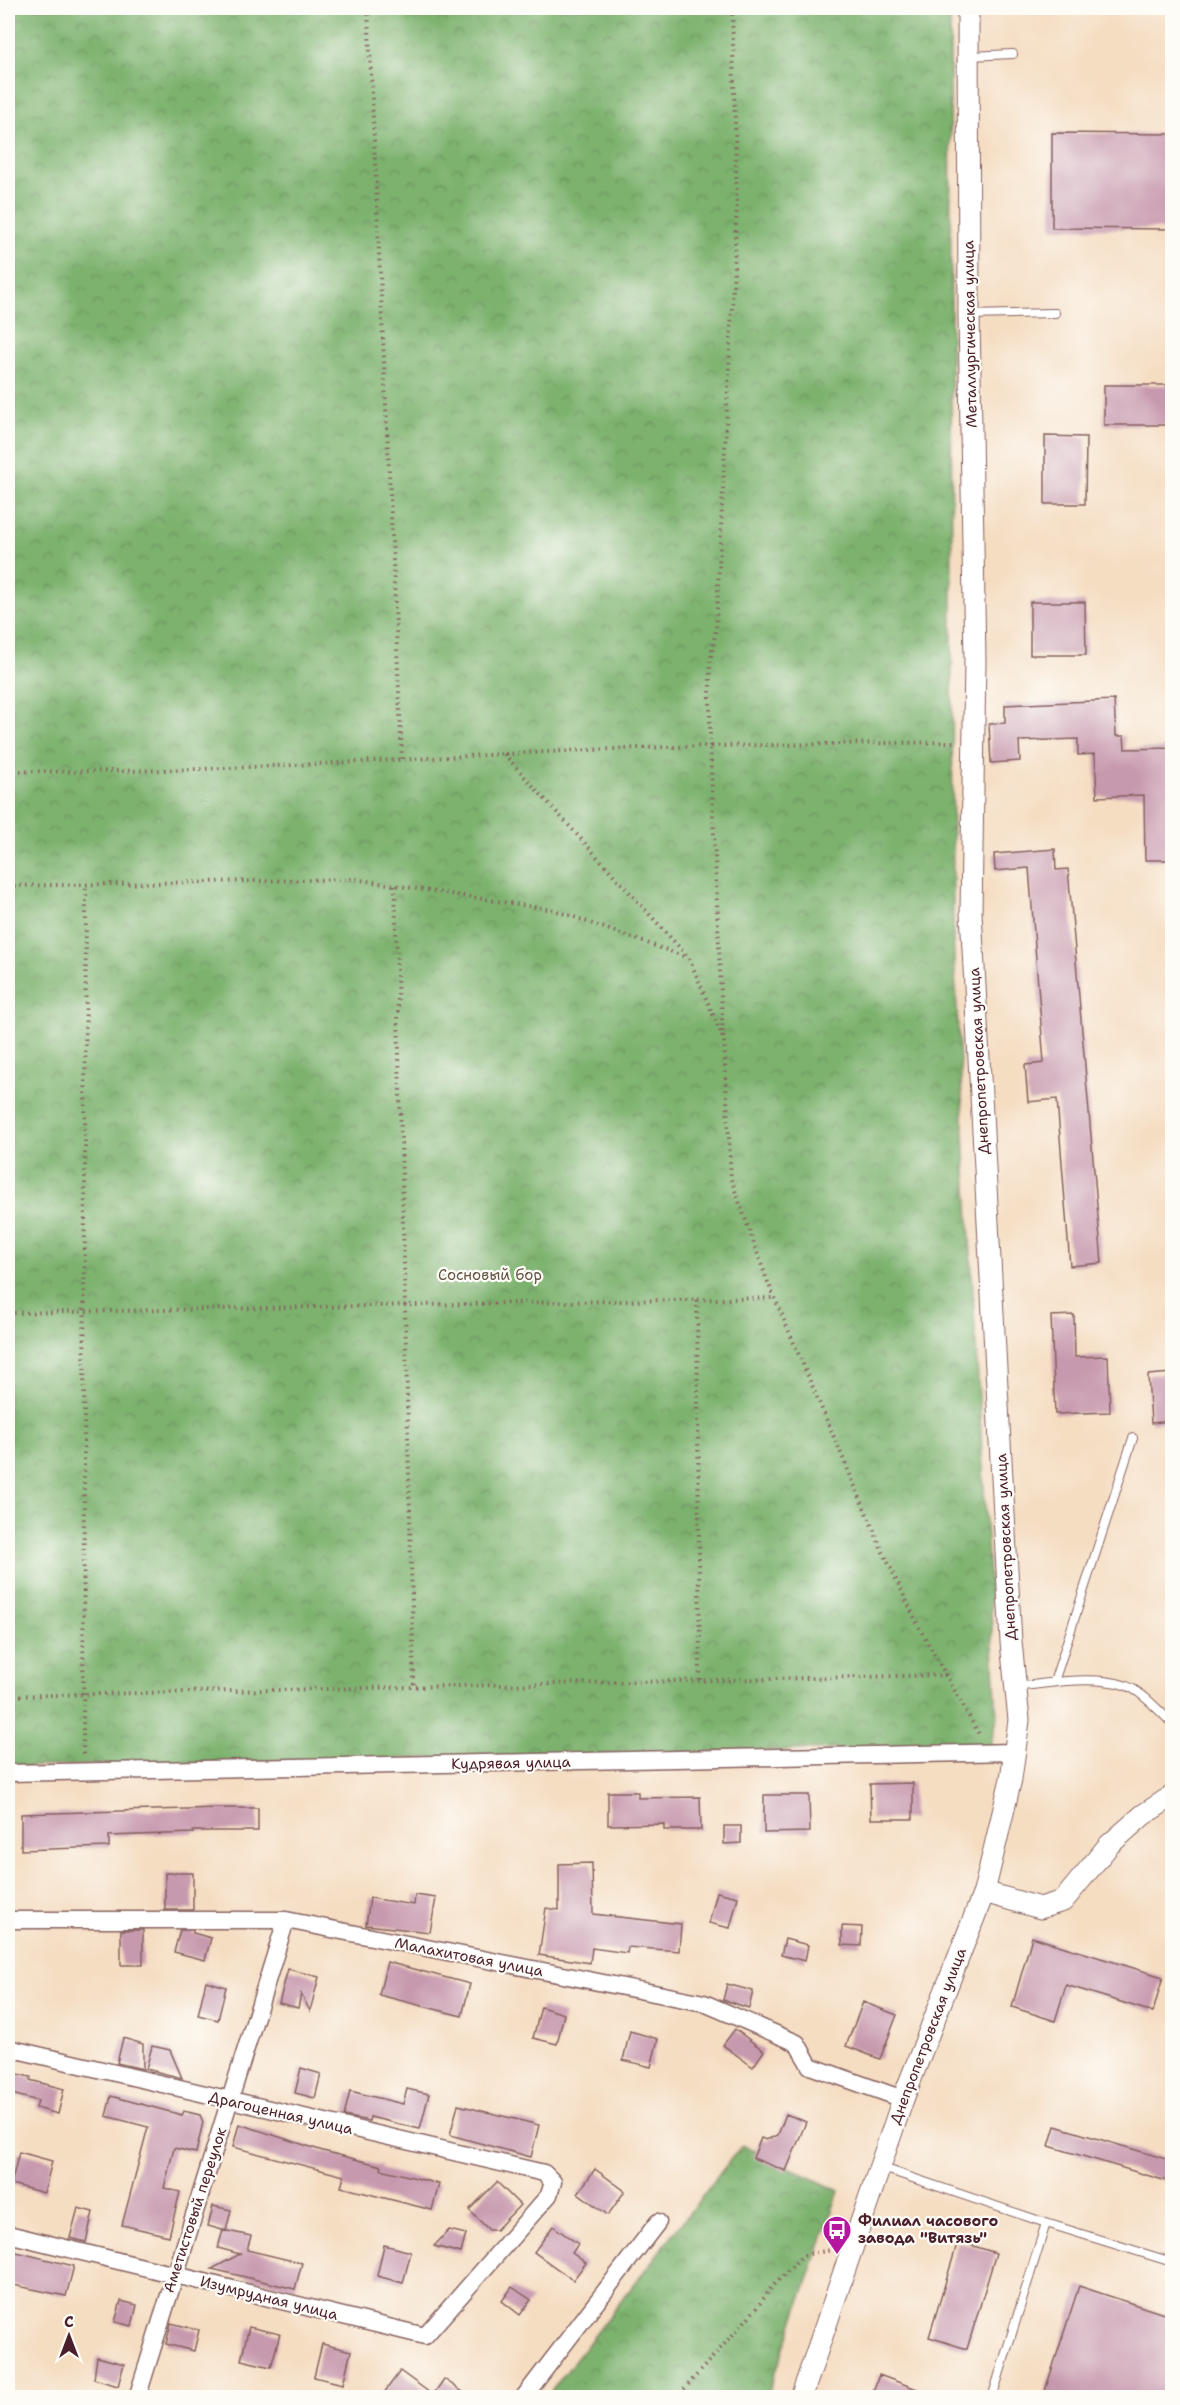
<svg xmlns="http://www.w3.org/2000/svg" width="1180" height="2405" font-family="'Shantell Sans',sans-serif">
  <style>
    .forest { fill: url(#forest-crowns); stroke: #64684c; stroke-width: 1.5 }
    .building { fill: #c799ae }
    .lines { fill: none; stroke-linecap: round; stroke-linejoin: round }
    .service-casing { stroke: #866260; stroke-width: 10 }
    .minor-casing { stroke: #866260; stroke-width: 19 }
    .tertiary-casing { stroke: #866260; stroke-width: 23 }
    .path { stroke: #866260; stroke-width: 4; stroke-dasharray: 1.5 4.5; stroke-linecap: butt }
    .service { stroke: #fff; stroke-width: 8 }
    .minor { stroke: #fff; stroke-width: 16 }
    .tertiary { stroke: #fff; stroke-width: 21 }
    .labels { text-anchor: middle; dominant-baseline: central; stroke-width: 4.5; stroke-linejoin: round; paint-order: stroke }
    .street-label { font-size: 15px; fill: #4a1f2b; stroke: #fdfcf7 }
    .park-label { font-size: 15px; fill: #635444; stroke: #fdfcf7 }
    .poi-label { font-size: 15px; font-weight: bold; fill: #4a1f2b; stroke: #fdfcf7; text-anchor: start }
  </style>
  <defs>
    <pattern id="forest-crowns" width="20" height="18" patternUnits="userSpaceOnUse" patternTransform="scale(1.5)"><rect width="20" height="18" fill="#7db26e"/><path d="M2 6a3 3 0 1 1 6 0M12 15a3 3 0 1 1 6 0" fill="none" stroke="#68905b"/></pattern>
  </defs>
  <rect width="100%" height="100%" fill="#fdfcf7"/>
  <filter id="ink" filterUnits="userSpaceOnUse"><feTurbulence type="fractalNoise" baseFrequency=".0167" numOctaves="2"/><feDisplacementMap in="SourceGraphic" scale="12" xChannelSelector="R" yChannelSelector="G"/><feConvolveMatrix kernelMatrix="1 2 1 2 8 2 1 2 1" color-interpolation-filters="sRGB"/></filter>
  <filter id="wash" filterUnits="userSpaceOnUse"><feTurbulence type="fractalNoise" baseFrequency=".008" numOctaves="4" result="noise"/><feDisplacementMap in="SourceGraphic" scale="24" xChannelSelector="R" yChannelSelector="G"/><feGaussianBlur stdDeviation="1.35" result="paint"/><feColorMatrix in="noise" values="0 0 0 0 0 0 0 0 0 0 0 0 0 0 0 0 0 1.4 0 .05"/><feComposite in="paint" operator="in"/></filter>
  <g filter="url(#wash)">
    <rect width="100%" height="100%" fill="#f5ddc2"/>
    <!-- forest -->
    <path class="forest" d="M8,8H950L953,939L997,1718L990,1746L8,1767Z
      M742,2145L839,2191L767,2397L546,2398Z"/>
    <g id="blocks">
      <!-- building -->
      <path class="building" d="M1052,133L1173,134V229L1052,228Z
        M1104,385H1173V425H1104Z
        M1045,436L1086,437L1085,504H1045Z
        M1030,602H1085L1086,655H1030Z
        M1114,700L1116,736H1124L1125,749L1173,748V860H1145L1144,795L1097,797L1095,754L1078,755V739L1019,741L1020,761L991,763L989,724L1005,723V705Z
        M1055,849L1056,870L1068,869L1102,1263L1070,1266L1057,1099L1028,1102L1025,1065L1044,1063L1029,868L995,871L994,854Z
        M1074,1315L1075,1357L1108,1356L1110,1412L1055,1414L1051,1316Z
        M1172,1373L1173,1421L1151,1423L1148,1375Z
        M913,1783V1819H871L870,1784Z
        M608,1792H638V1798L700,1797L701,1830H664V1824L608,1825Z
        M764,1795H809L810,1832L764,1833Z
        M220,1808H258V1831H193V1833L109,1836V1847L21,1850V1814Z
        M724,1826H741V1843L724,1844Z
        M592,1863L593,1914L681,1924L679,1951L628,1947L627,1953L592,1948L590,1963L539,1955L546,1908L559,1910V1864Z
        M165,1873H193V1910H165Z
        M717,1892L738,1897L730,1928L709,1923Z
        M415,1895L436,1898L430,1932L366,1925L370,1898L414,1905Z
        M842,1926L862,1927L861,1946L842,1945Z
        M121,1930H143V1965H121Z
        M180,1930H193V1933L211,1938L205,1960L174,1952Z
        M1032,1937L1163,1977L1153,2012L1066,1985L1055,2021L1012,2007Z
        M785,1939L808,1945L805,1961L781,1955Z
        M387,1962L470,1984L462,2016L379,1995Z
        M288,1969L319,1977L310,2011L301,1994L298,2008L279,2003Z
        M206,1981L226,1987L218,2020L198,2015Z
        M727,1984L753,1991L749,2008L723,2000Z
        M863,2002L897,2015L880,2059L846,2046Z
        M541,2007L564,2014L557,2044L533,2038Z
        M735,2029L764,2051L753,2067L723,2045Z
        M630,2031L658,2039L651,2067L623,2060Z
        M123,2038L143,2044V2069L117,2063Z
        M152,2046L170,2050L182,2078L146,2069Z
        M301,2068L321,2074L315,2098L295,2093Z
        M13,2073L31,2077L30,2080L64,2089L58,2114L36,2108L38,2101L8,2093Z
        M407,2089L429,2094L420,2129L370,2117L369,2121L344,2116L350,2091L403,2104Z
        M111,2096L182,2115L184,2111L200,2115L203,2122L196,2153L174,2148L164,2188L180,2192L169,2236L122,2225L148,2127L106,2116Z
        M458,2105L539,2125L531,2157L450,2135Z
        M786,2114L806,2122L786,2171L753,2158L761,2138L766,2140L778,2135Z
        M239,2124L323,2151L382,2166L381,2169L439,2184L432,2210L341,2187L344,2176L233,2147Z
        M1055,2126L1173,2161V2183L1049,2146Z
        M19,2152L52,2161L44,2193L11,2184Z
        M595,2169L625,2191L608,2215L578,2193Z
        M497,2182L520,2205L496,2230H489L469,2210Z
        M213,2206L231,2210L226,2231L208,2226Z
        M78,2208L93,2212L86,2242L70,2238Z
        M553,2226L578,2244L572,2253L586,2263L573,2280L534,2252Z
        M223,2230L251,2236L247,2250L302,2263L295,2289L212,2269L240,2254L218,2248Z
        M449,2230L466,2234L461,2253L434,2246Z
        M958,2241L996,2253L967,2349L929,2337Z
        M384,2245L411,2252L403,2283L377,2276Z
        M8,2250L74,2266L66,2296L8,2284Z
        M1079,2286L1173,2317V2397H1043Z
        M512,2287L531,2300L520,2315L502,2301Z
        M121,2301L137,2305L132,2326L115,2322Z
        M171,2323L199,2330L194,2351L166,2344Z
        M249,2327L280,2334L271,2367L241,2360Z
        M322,2344L351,2351L343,2384L314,2377Z
        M97,2357L124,2364L118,2386L94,2379Z
        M400,2371L433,2395L444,2379L470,2397H381Z
        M879,2375L936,2396V2397H871Z"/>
    </g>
  </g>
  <g filter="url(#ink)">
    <use href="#blocks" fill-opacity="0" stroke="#866260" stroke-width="1.5"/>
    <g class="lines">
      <!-- service casing -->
      <g class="service-casing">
        <path id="service" d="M969,56L1013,54
          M969,315L1055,313
          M1054,1682L1133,1438
          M1016,1687C1047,1683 1094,1675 1124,1685C1141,1690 1159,1711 1172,1723
          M880,2167L1046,2223L992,2398
          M1046,2223L1172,2262"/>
      </g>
      <!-- minor casing -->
      <g class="minor-casing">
        <path id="minor" d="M8,1773L1014,1752
          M8,1920H286L704,2003L797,2043L810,2066L903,2099
          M8,2048L544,2173L553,2182L549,2195L425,2336L8,2234
          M137,2398L286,1920
          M523,2398L658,2222"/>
      </g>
      <!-- tertiary casing -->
      <g class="tertiary-casing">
        <path id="tertiary" d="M984,1892L1040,1908L1063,1901L1109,1845L1143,1815L1172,1796
          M801,2398L903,2099L984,1892L1011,1779L1019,1720L1011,1642L971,913L975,661L969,315L968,8"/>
      </g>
      <!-- path -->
      <path class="path" d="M368,8L402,759
        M504,754L689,958L724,1041L731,1179L767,1280L883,1552L919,1627L980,1736
        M8,771C242,775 476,751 710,746V663L716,629L737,205L732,8
        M395,885L414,1687
        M8,886L354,879L554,910L686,957
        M723,1038L710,746L954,742
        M697,1300L700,1681
        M8,1313L774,1298
        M8,1696L946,1675
        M83,1754L86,885
        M676,2398L755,2310L772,2287L803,2255L831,2250"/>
      <!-- service -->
      <use href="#service" class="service"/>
      <!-- minor -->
      <use href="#minor" class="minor"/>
      <!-- tertiary -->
      <use href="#tertiary" class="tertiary"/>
    </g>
  </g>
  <!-- icons -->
  <defs>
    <g id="bus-pin" transform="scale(1.5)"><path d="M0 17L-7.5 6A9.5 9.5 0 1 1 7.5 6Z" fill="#b5179e" stroke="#fdfcf7"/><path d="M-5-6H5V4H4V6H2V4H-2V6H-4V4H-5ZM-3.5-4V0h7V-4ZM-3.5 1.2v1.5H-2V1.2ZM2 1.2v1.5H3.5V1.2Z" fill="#fff"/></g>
  </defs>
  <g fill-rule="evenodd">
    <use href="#bus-pin" x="837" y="2230"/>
  </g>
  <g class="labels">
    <!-- street labels -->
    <g class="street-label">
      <text transform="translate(970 334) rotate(-91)">Металлургическая улица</text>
      <text transform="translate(979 1061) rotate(-93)">Днепропетровская улица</text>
      <text transform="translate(1006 1547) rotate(-93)">Днепропетровская улица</text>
      <text transform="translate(511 1763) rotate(-1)">Кудрявая улица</text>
      <text transform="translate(469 1957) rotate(11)">Малахитовая улица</text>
      <text transform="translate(928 2036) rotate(-69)">Днепропетровская улица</text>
      <text transform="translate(281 2113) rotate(13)">Драгоценная улица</text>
      <text transform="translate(195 2210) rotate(-72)">Аметистовый переулок</text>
      <text transform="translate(269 2298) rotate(14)">Изумрудная улица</text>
    </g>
    <!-- park labels -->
    <g class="park-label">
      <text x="490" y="1275">Сосновый бор</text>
    </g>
    <!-- poi labels -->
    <g class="poi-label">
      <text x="858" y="2221">Филиал часового<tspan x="858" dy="17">завода "Витязь"</tspan></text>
    </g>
  </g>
  <!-- margin -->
  <rect width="1180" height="2405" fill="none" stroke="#fdfcf7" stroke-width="30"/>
  <!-- north arrow -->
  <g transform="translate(69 2336)" stroke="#fdfcf7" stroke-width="4.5" paint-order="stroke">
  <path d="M0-4.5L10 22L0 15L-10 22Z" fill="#4a1f2b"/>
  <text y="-9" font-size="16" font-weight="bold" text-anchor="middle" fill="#4a1f2b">С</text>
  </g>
</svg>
